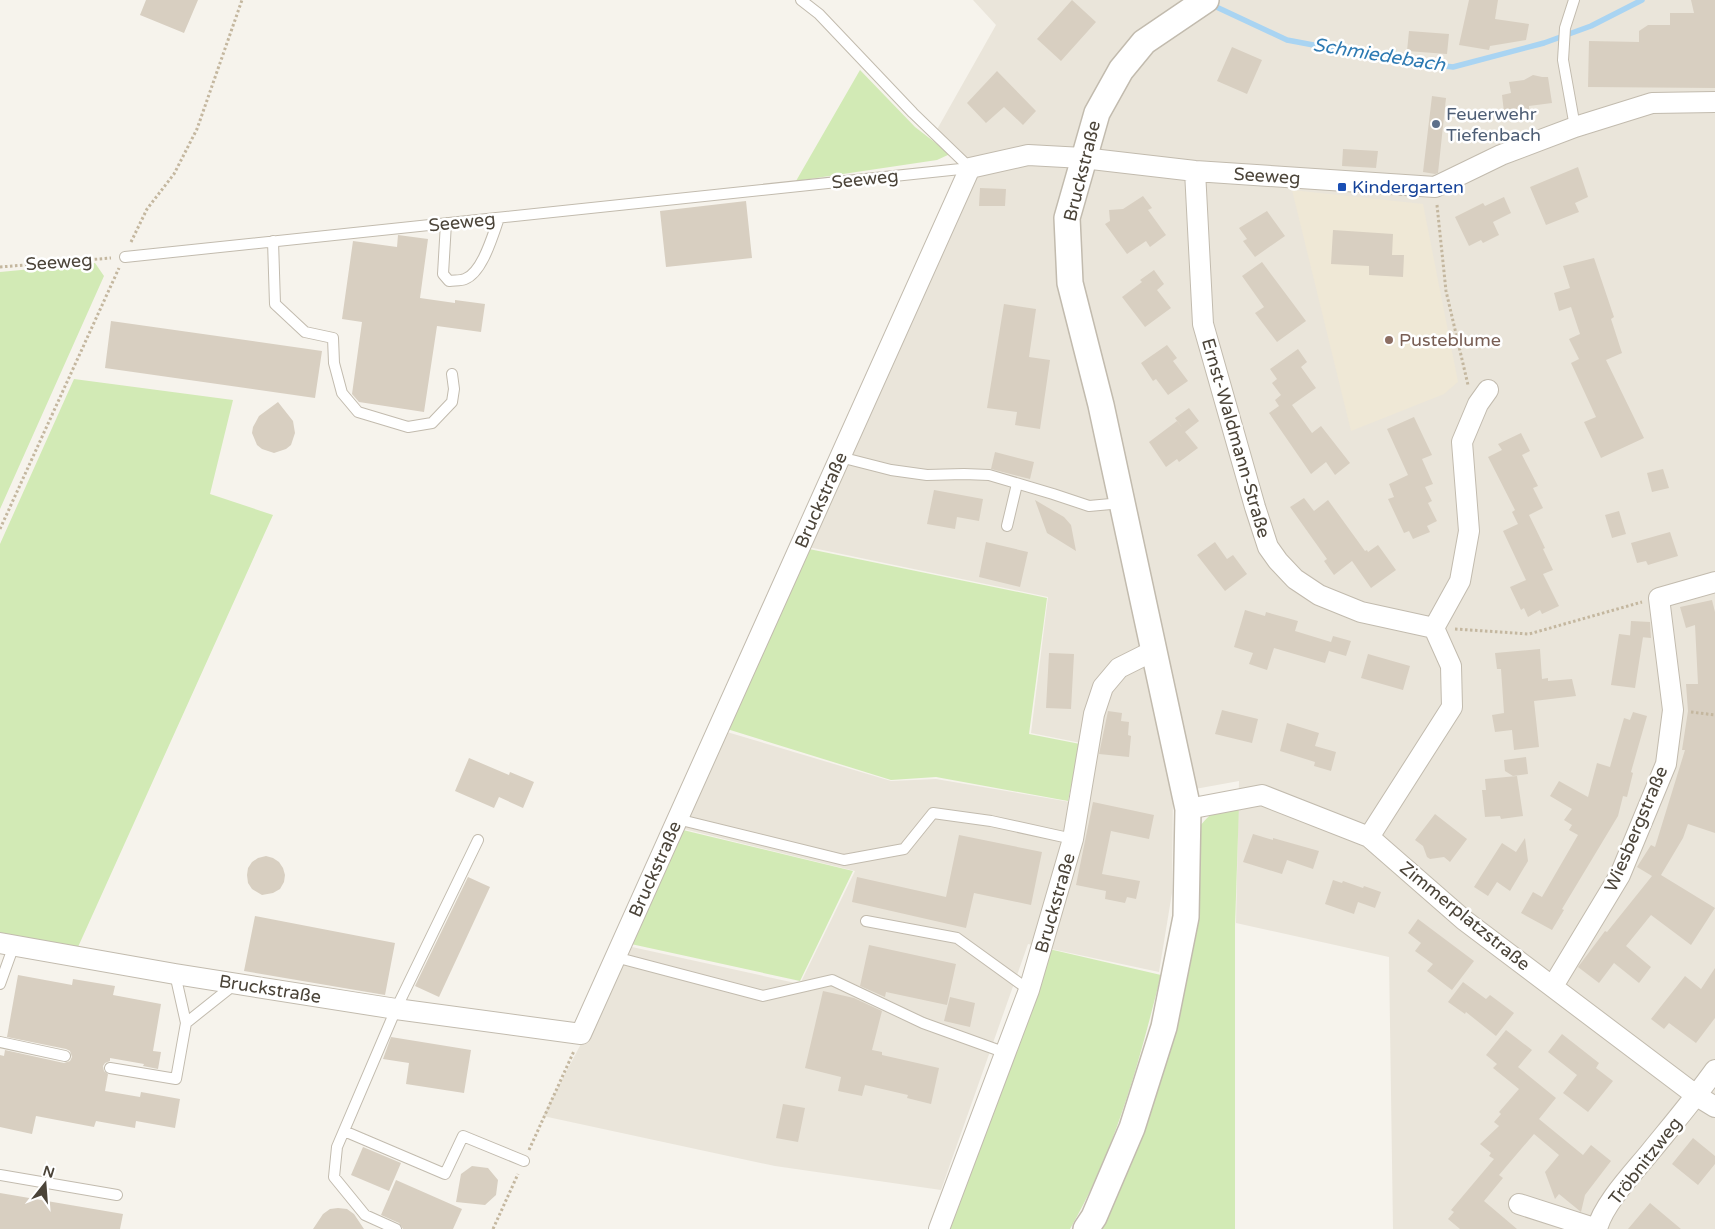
<svg xmlns="http://www.w3.org/2000/svg" width="1715" height="1229" font-family="'Varela Round',sans-serif">
  <style>
    .residential { fill: #eae5da }
    .education { fill: #efe8d6 }
    .green { fill: #d2eab5 }
    .lines { fill: none; stroke-linecap: round; stroke-linejoin: round }
    .stream { stroke: #a9d4f2; stroke-width: 5.5 }
    .building { fill: #d8cfc1 }
    .service-casing { stroke: #c2bbae; stroke-width: 12 }
    .minor-casing { stroke: #c2bbae; stroke-width: 22 }
    .tertiary-casing { stroke: #c2bbae; stroke-width: 28 }
    .path { stroke: #c4b79f; stroke-width: 3; stroke-dasharray: 2.5 2.5; stroke-linecap: butt }
    .service { stroke: #fff; stroke-width: 10 }
    .minor { stroke: #fff; stroke-width: 20 }
    .tertiary { stroke: #fff; stroke-width: 25 }
    .service-dot { fill: #5c6f8a; stroke: #fff; stroke-width: 2 }
    .transit-dot { fill: #1a4fb4; stroke: #fff; stroke-width: 2 }
    .education-dot { fill: #8d6e63; stroke: #fff; stroke-width: 2 }
    .labels { text-anchor: middle; dominant-baseline: central; stroke-width: 5; stroke-linejoin: round; paint-order: stroke }
    .service-label { font-size: 18px; fill: #4e5e75; stroke: #fff; text-anchor: start }
    .street-label { font-size: 18px; fill: #4b4439; stroke: #fff }
    .transit-label { font-size: 18px; fill: #164399; stroke: #fff; text-anchor: start }
    .education-label { font-size: 18px; fill: #785e54; stroke: #fff; text-anchor: start }
    .water-label { font-size: 19px; font-style: italic; fill: #2e7ab2; stroke: #fff }
  </style>
  <rect width="100%" height="100%" fill="#f6f3ec"/>
  <!-- residential -->
  <path class="residential" d="M973,0H1715V1229H1393L1389,957L1236,923L1239,781L1173,793L1172,893L1159,972L1028,944L941,1190L775,1166L543,1116L632,947L800,984L855,871L684,829L727,732L891,781L936,779L1088,805L1096,746L1031,733L1048,597L808,547L973,172L935,133L996,25Z"/>
  <!-- education -->
  <path class="education" d="M1292,190L1423,204L1458,382L1444,394L1351,431Z"/>
  <!-- green -->
  <path class="green" d="M860,70L915,127L950,154L937,160L796,181Z
    M95,263L104,276L0,509V272Z
    M74,379L233,400L210,494L273,515L78,947L0,933V544Z
    M809,549L1047,598L1029,734L1080,744L1068,801L936,777L891,780L727,729Z
    M1239,805L1235,926V1229H1092L1127,1160L1198,829C1211,811 1218,809 1239,805Z
    M683,830L853,871L800,981L631,944Z
    M1049,949L1161,975C1139,1062 1116,1150 1070,1229H943Z"/>
  <g class="lines">
    <!-- stream -->
    <path class="stream" d="M1210,4L1287,40L1393,60L1453,67L1544,43L1591,26L1642,0"/>
  </g>
  <!-- building -->
  <path class="building" d="M146,0H198L184,33L140,15Z
    M1072,0L1096,22L1061,61L1037,39Z
    M1469,0H1498L1495,19L1529,24L1526,40L1490,46L1489,50L1459,45Z
    M1691,0H1715V88L1588,87L1589,41L1639,42V31L1648,25H1670V13H1694Z
    M1409,31L1449,34L1447,54L1407,51Z
    M1232,47L1262,60L1247,94L1217,81Z
    M997,71L1036,111L1023,125L1004,107L986,123L967,103Z
    M1533,75L1542,77H1548L1552,103L1529,106V109L1504,112L1502,95L1511,93L1509,82L1524,80Z
    M1432,96L1446,98L1438,173L1435,174L1423,172Z
    M1343,149L1378,151L1376,168L1342,166Z
    M1578,167L1588,197L1575,203L1579,212L1546,225L1530,187Z
    M980,188L1006,189L1005,206H979Z
    M1143,196L1152,208L1148,210L1166,235L1150,247L1146,241L1127,254L1105,224L1110,221L1109,210L1123,209Z
    M1504,197L1511,213L1493,222L1499,235L1483,243L1481,240L1469,246L1455,217L1483,203L1485,206Z
    M746,201L752,258L666,267L660,211Z
    M1267,211L1285,236L1255,257L1243,241L1247,239L1239,228Z
    M1333,230L1393,234L1392,255H1404L1403,277L1369,275V266L1331,264Z
    M398,235L428,239L420,298L455,303V300L485,304L481,332L437,326L424,412L359,402L352,394L362,322L342,319L353,241L397,247Z
    M1594,258L1614,317L1611,319L1622,353L1606,360L1644,438L1601,458L1584,422L1596,417L1571,363L1579,359L1569,339L1580,334L1571,307L1559,311L1554,293L1570,288L1563,266Z
    M1262,262L1306,321L1277,342L1255,313L1264,307L1242,276Z
    M1154,270L1164,284L1157,290L1171,308L1145,327L1122,297L1142,282L1140,280Z
    M1004,304L1036,309L1029,357L1050,360L1040,429L1015,425L1017,412L987,408Z
    M111,321L322,351L315,398L105,368Z
    M1167,345L1177,358L1173,361L1188,381L1168,395L1156,379L1153,381L1141,363Z
    M1298,349L1307,362L1301,367L1316,388L1292,405L1312,433L1321,426L1350,463L1335,475L1326,462L1311,474L1269,413L1279,406L1275,400L1281,395L1272,383L1277,379L1270,369Z
    M278,402L293,421L295,433L291,445L286,449L274,453L262,449L257,445L252,433L253,427L259,416Z
    M1189,408L1199,421L1185,432L1198,448L1179,462L1177,459L1166,467L1149,442L1177,421L1184,430L1175,418Z
    M1414,417L1432,455L1422,459L1433,484L1425,487L1432,501L1428,503L1437,521L1427,526L1430,532L1413,539L1409,531L1404,533L1388,499L1394,497L1389,484L1408,475L1387,429Z
    M1521,433L1530,451L1522,455L1538,486L1533,488L1543,508L1529,515L1545,548L1543,549L1553,570L1543,574L1559,606L1542,614L1540,610L1528,617L1524,608L1521,610L1510,587L1526,580L1503,531L1518,524L1512,512L1515,510L1488,457L1502,450L1498,444Z
    M995,452L1034,462L1030,479L991,469Z
    M1663,469L1669,488L1652,492L1647,473Z
    M934,490L983,499L979,521L957,517L955,529L927,524Z
    M1304,498L1314,511L1328,500L1365,551L1367,550L1368,552L1378,545L1396,570L1371,588L1352,561L1334,575L1324,561L1327,559L1290,507Z
    M1035,500L1064,517L1071,525L1076,551L1047,533Z
    M1619,511L1626,534L1612,538L1605,515Z
    M1670,532L1678,556L1648,565L1646,561L1637,563L1631,543Z
    M986,542L1028,552L1020,587L979,577Z
    M1215,542L1227,559L1233,555L1247,574L1225,591L1197,555Z
    M1712,600L1715,612V833L1688,824L1683,838L1661,875L1715,908L1691,945L1651,915L1626,946L1651,967L1639,983L1614,963L1599,983L1578,967L1605,931L1607,932L1652,876L1637,867L1651,845L1655,847L1685,750H1682L1688,711L1686,684H1698L1695,625L1686,628L1680,607Z
    M1245,610L1265,616L1266,612L1298,621L1295,631L1331,642L1333,636L1351,641L1346,656L1329,651L1325,663L1274,648L1267,670L1249,664L1253,653L1234,647Z
    M1631,621L1650,622L1651,638L1630,636Z
    M1619,634L1643,637L1635,688L1611,685Z
    M1540,649L1542,679L1548,678V681L1572,679L1576,696L1534,701L1539,747L1514,750L1512,730L1495,732L1492,715L1504,713L1501,669H1497L1495,653Z
    M1049,653L1074,654L1071,709L1046,708Z
    M1368,654L1410,666L1403,690L1361,678Z
    M1222,710L1258,719L1252,743L1215,734Z
    M1108,711L1122,713L1121,721L1129,722L1128,735L1131,736L1129,757L1099,754Z
    M1633,712L1647,716L1631,772L1633,773L1627,797L1623,796L1618,816L1562,909L1564,910L1552,930L1521,913L1533,892L1542,897L1578,835L1569,830L1572,825L1564,820L1572,809L1550,796L1559,781L1588,797L1597,763L1610,767L1624,718L1630,720Z
    M1287,723L1319,733L1315,746L1336,752L1331,771L1314,766L1315,762L1280,751Z
    M1526,757L1528,774L1513,776L1505,771L1504,760Z
    M469,758L509,775L510,772L534,782L523,808L499,797L494,808L455,791Z
    M1517,776L1523,816L1501,819L1500,816L1485,817L1482,790H1486L1485,779Z
    M1093,802L1154,815L1149,839L1111,831L1102,874L1140,881L1136,899L1127,897L1125,903L1105,899L1106,891L1076,885Z
    M1435,814L1467,839L1450,862L1444,857L1430,859L1427,857L1423,846L1415,840Z
    M1253,834L1273,840V838L1319,851L1313,869L1287,860L1282,874L1243,862Z
    M959,835L1042,852L1031,905L974,893L966,928L852,902L857,877L946,897Z
    M1525,838L1528,861L1510,891L1497,882L1488,896L1474,887L1502,843L1516,852Z
    M266,856L273,858L279,862L283,868L285,875L284,882L280,889L273,893L262,895L252,889L248,883L247,875L248,868L252,862L258,858Z
    M468,877L490,887L439,997L415,986Z
    M1333,880L1342,883L1343,881L1363,888L1364,886L1381,892L1375,908L1358,902L1354,914L1325,904Z
    M255,916L395,943L385,995L244,971Z
    M1418,919L1474,961L1452,990L1427,971L1433,964L1415,951L1421,943L1408,933Z
    M869,945L956,964L947,1005L886,992L885,997L860,986Z
    M1715,968V1018L1696,1043L1669,1023L1664,1029L1651,1019L1685,976L1701,989Z
    M18,975L72,985L73,979L115,986L113,995L161,1004L153,1051L161,1052L158,1069L143,1066L144,1064L110,1058V1061L105,1063L103,1066L104,1071L108,1074L105,1091L140,1097L141,1092L180,1099L175,1128L136,1121L135,1128L96,1121L94,1127L36,1116L32,1134L0,1127V1055L4,1056L5,1050L64,1063L70,1061L72,1057L70,1051L66,1049L7,1037Z
    M1463,982L1486,999L1490,995L1514,1013L1496,1036L1466,1012L1465,1014L1448,1002Z
    M823,991L854,998L882,1011L872,1050L882,1052V1055L939,1068L931,1104L907,1098L908,1095L865,1085L862,1096L838,1091L841,1077L805,1068Z
    M950,997L975,1003L970,1027L944,1021Z
    M1506,1030L1532,1050L1518,1067L1556,1098L1539,1119L1583,1155L1591,1145L1611,1161L1585,1195L1581,1212L1559,1194L1555,1199L1545,1172L1559,1155L1534,1134L1499,1175L1503,1178L1484,1201L1517,1229H1460L1448,1219L1454,1212L1451,1210L1494,1159L1489,1156L1491,1153L1480,1144L1499,1126L1494,1122L1501,1114L1499,1112L1519,1089L1493,1068L1497,1064L1486,1055Z
    M1562,1034L1599,1063L1596,1068L1613,1081L1588,1112L1563,1093L1577,1075L1548,1052Z
    M391,1037L471,1050L464,1093L406,1084L409,1063L383,1059Z
    M783,1104L805,1108L798,1142L776,1138Z
    M1693,1138L1715,1156V1164L1698,1185L1672,1164Z
    M363,1147L401,1163L389,1191L351,1175Z
    M472,1166L488,1168L498,1180L496,1195L485,1205L456,1202L461,1174Z
    M396,1180L462,1209L453,1229H403L399,1223L381,1215Z
    M0,1193L123,1214L120,1229H0Z
    M1650,1203L1681,1229H1628Z
    M338,1208L347,1209L354,1214L364,1229H313L323,1214L330,1209Z"/>
  <g class="lines">
    <!-- service casing -->
    <g class="service-casing">
      <path id="service" d="M801,0L819,14L913,113L970,168
        M1574,0L1565,28L1563,60L1575,127
        M446,223L443,274L449,281C454,280 460,281 465,279C483,272 493,234 499,218
        M273,241L275,304L305,332L333,338L334,363L342,393L358,412L408,427L432,423L452,402L454,389L452,374
        M125,257L970,168
        M840,457L891,470L927,475L964,474L989,475L1053,494L1089,506L1122,503
        M1007,526L1017,484
        M677,819L844,860L904,849L933,813L991,821L1073,839
        M866,921L957,938L1029,990
        M615,957L763,996L832,980L923,1023L1006,1053
        M175,974L186,1023
        M0,984L14,945
        M0,1042L65,1056
        M110,1068L176,1079L186,1023L235,984
        M344,1131L445,1174L463,1136L524,1161
        M0,1175L117,1195
        M396,1229L365,1215L334,1177L337,1147L396,1009L478,840"/>
    </g>
    <!-- minor casing -->
    <g class="minor-casing">
      <path id="minor" d="M1195,171L1203,324L1255,507L1268,547L1278,561L1295,579L1319,595L1361,612L1434,628L1451,666L1452,707L1369,837
        M1434,628L1460,581L1469,531L1462,442L1478,404L1488,390
        M1188,809L1262,795L1369,837L1464,920L1697,1096L1715,1107
        M0,943L175,974L396,1009L581,1034L970,168L1028,155L1083,158L1195,171L1435,187L1501,155L1575,127L1652,103L1715,102
        M1553,986L1620,875L1666,764L1673,710L1659,598L1715,582
        M1519,1204L1597,1229
        M939,1229L1029,990L1073,839L1094,714L1103,687L1119,668L1155,650
        M1597,1229C1603,1204 1635,1171 1651,1151C1673,1124 1695,1098 1715,1070"/>
    </g>
    <!-- tertiary casing -->
    <g class="tertiary-casing">
      <path id="tertiary" d="M1086,1229L1094,1217L1132,1128L1164,1027L1186,917L1188,809L1101,405L1070,283L1067,218L1097,113L1121,70L1144,42L1206,0"/>
    </g>
    <!-- path -->
    <path class="path" d="M1437,205L1446,291L1468,385
      M131,242L147,209L174,174L197,129L242,0
      M0,267L111,258
      M0,529L119,268
      M1455,629L1529,634L1642,602
      M1691,712L1715,715
      M529,1150L574,1051
      M493,1229L518,1174"/>
    <!-- service -->
    <use href="#service" class="service"/>
    <!-- minor -->
    <use href="#minor" class="minor"/>
    <!-- tertiary -->
    <use href="#tertiary" class="tertiary"/>
  </g>
  <!-- markers -->
  <circle class="service-dot" cx="1436" cy="124" r="5"/>
  <rect class="transit-dot" x="1337" y="182" width="10" height="10" rx="2.5"/>
  <circle class="education-dot" cx="1389" cy="340" r="5"/>
  <g class="labels">
    <!-- service labels -->
    <g class="service-label">
      <text x="1446" y="114">Feuerwehr<tspan x="1446" dy="21">Tiefenbach</tspan></text>
    </g>
    <!-- street labels -->
    <g class="street-label">
      <text transform="translate(1082 171) rotate(-76)">Bruckstraße</text>
      <text transform="translate(1267 176) rotate(4)">Seeweg</text>
      <text transform="translate(865 179) rotate(-6)">Seeweg</text>
      <text transform="translate(462 222) rotate(-6)">Seeweg</text>
      <text transform="translate(59 262) rotate(-4)">Seeweg</text>
      <text transform="translate(1236 438) rotate(74)">Ernst-Waldmann-Straße</text>
      <text transform="translate(821 500) rotate(-66)">Bruckstraße</text>
      <text transform="translate(1636 829) rotate(-67)">Wiesbergstraße</text>
      <text transform="translate(655 869) rotate(-66)">Bruckstraße</text>
      <text transform="translate(1055 903) rotate(-74)">Bruckstraße</text>
      <text transform="translate(1465 916) rotate(39)">Zimmerplatzstraße</text>
      <text transform="translate(270 989) rotate(9)">Bruckstraße</text>
      <text transform="translate(1645 1161) rotate(-52)">Tröbnitzweg</text>
    </g>
    <!-- transit labels -->
    <g class="transit-label">
      <text x="1352" y="187">Kindergarten</text>
    </g>
    <!-- education labels -->
    <g class="education-label">
      <text x="1399" y="340">Pusteblume</text>
    </g>
    <!-- water labels -->
    <g class="water-label">
      <text transform="translate(1379 55) rotate(9)">Schmiedebach</text>
    </g>
  </g>
  <!-- north arrow -->
  <g transform="translate(45 1184) rotate(17)" stroke="#ffffff" stroke-width="4" paint-order="stroke">
  <path d="M0-4L9 19L0 12L-9 19Z" fill="#4b4439"/>
  <text y="-8" font-size="14" font-weight="bold" text-anchor="middle" fill="#4b4439">N</text>
  </g>
</svg>
